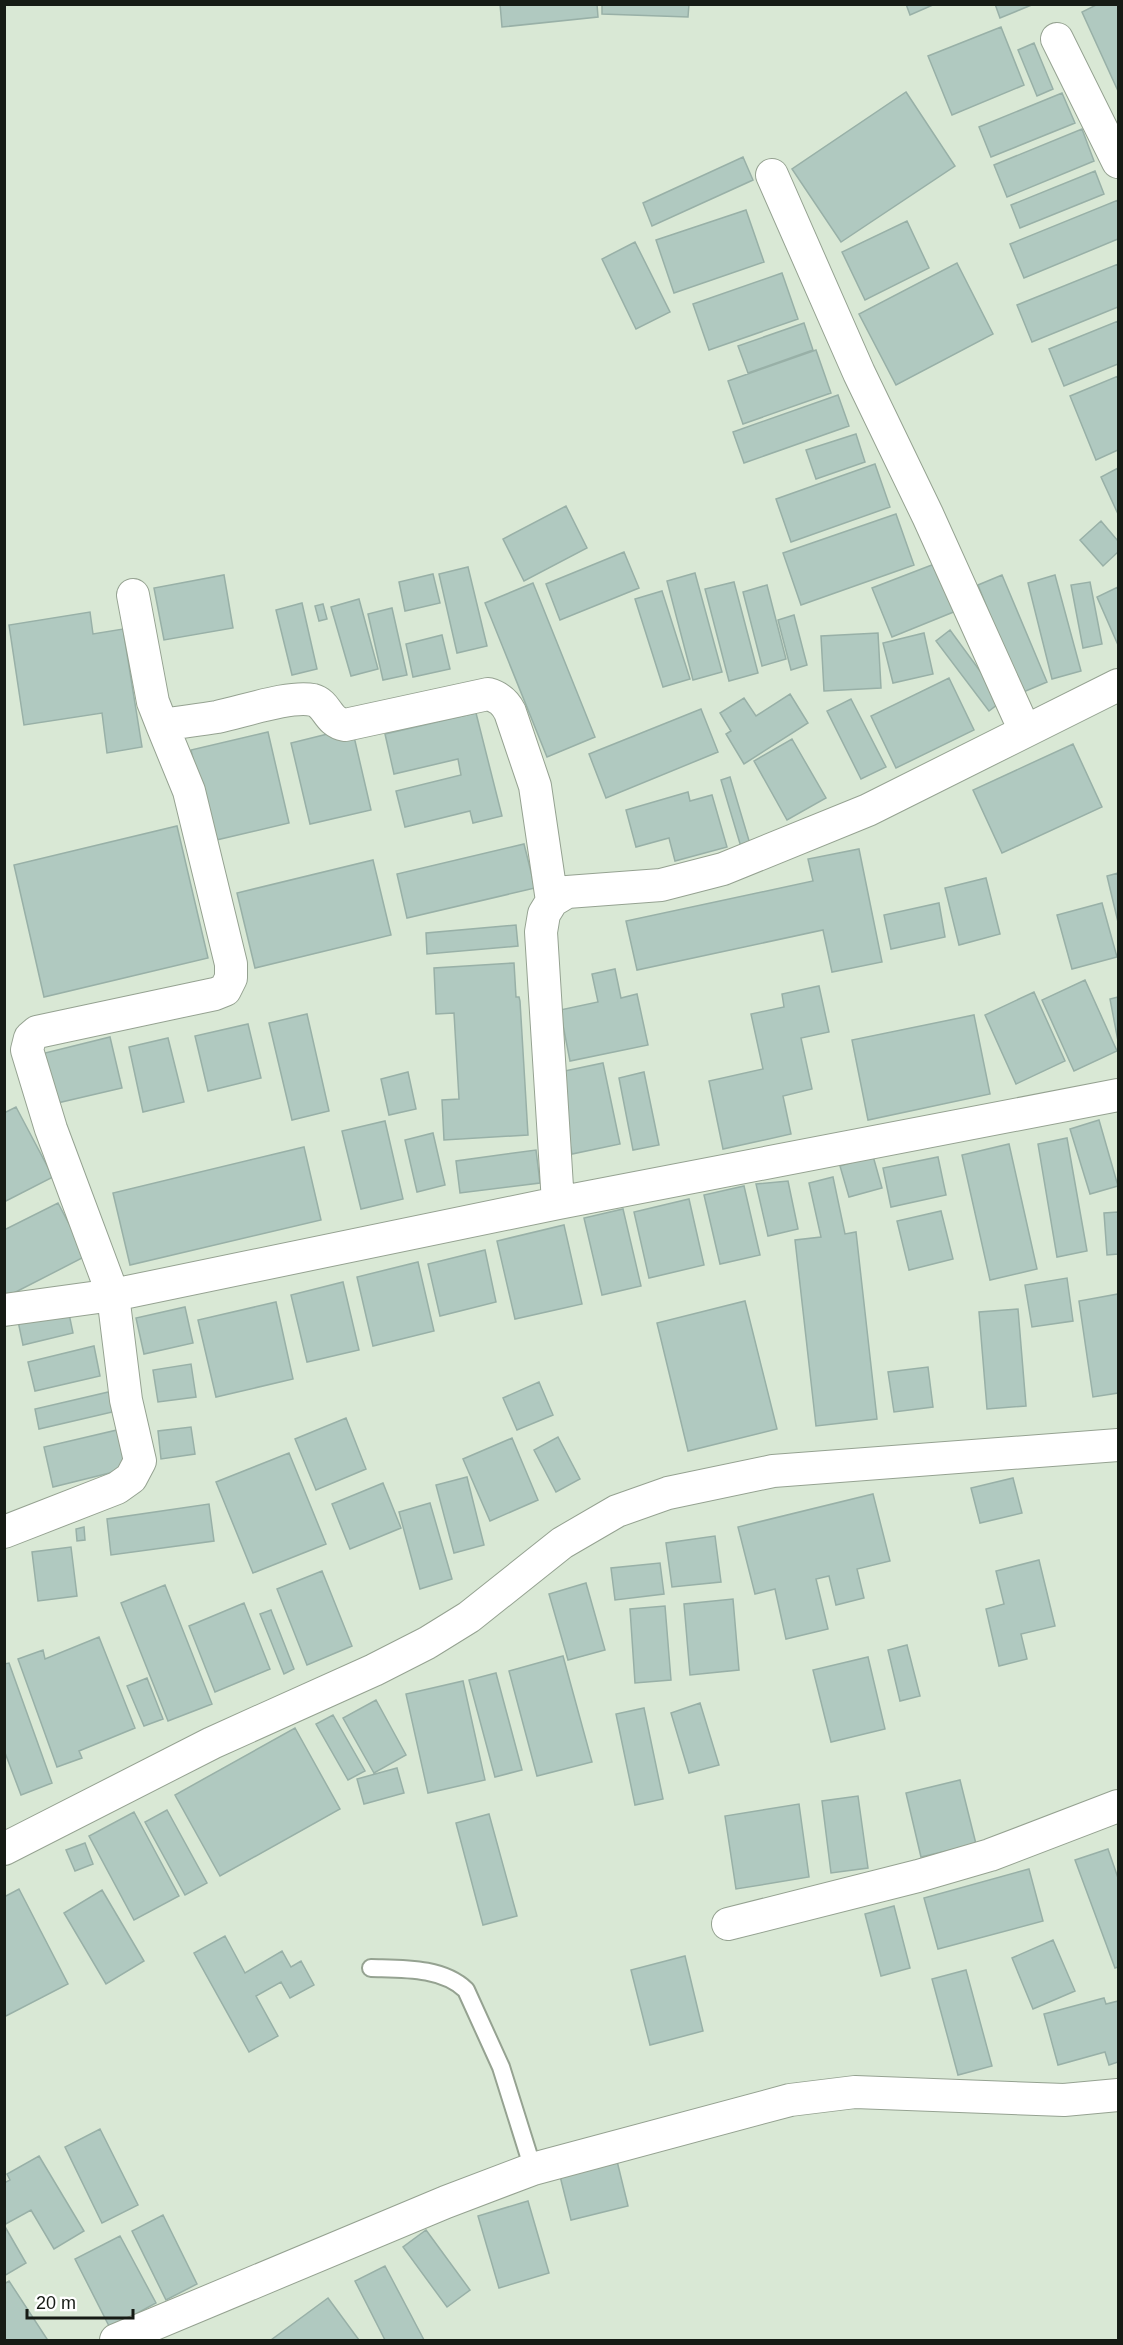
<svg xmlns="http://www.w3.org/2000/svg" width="1123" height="2345" font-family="Arial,sans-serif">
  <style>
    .building { fill: #b0c9c0; stroke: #98b0a7; stroke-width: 1.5 }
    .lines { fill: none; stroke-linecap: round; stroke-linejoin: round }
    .service-casing { stroke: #95a291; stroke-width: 20 }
    .minor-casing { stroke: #95a291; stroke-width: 34 }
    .service { stroke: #fff; stroke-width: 16 }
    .minor { stroke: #fff; stroke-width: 32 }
  </style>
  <rect width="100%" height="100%" fill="#d9e8d5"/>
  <!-- building -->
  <path class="building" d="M500,4H597L598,17L502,27Z
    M602,4H689L688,17L602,14Z
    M906,4H935L910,15Z
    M995,4H1034L1000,18Z
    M1098,4H1118V91L1082,12Z
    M1001,27L1024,85L952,115L928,56Z
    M1034,43L1053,89L1037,96L1018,50Z
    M906,92L955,166L841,242L792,169Z
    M1062,93L1075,123L991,157L979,127Z
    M1082,129L1094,161L1007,197L994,165Z
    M743,157L753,180L652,226L643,203Z
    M1095,171L1104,194L1020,228L1011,205Z
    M1118,200V239L1024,278L1010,244Z
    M746,210L764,262L674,293L656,240Z
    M907,221L929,268L865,300L842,252Z
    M635,242L670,312L636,329L602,259Z
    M957,263L993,334L896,385L859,314Z
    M1118,264V307L1032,342L1017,305Z
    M782,273L798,319L709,350L693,304Z
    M1118,321V364L1064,386L1049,349Z
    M804,323L813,350L748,373L738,346Z
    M816,350L831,393L743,424L728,381Z
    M1118,376V450L1096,460L1070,396Z
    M838,395L849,426L744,463L733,432Z
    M856,434L865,462L816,479L806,450Z
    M875,464L890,507L791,542L776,499Z
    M1118,468V514L1101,477Z
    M566,506L587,548L524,581L503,539Z
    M896,514L914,565L801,605L783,553Z
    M1101,521L1118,541V552L1103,566L1080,540Z
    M624,552L639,588L560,620L546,584Z
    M937,563L956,611L892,637L872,588Z
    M468,567L487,646L457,653L439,574Z
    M695,573L722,672L693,680L667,581Z
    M433,574L440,603L405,611L399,582Z
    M224,575L233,628L164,640L154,588Z
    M1002,575L1047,682L1021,693L978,585Z
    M1055,575L1081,671L1052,679L1028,583Z
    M734,582L758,673L729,681L705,589Z
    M1090,582L1102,644L1083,648L1071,585Z
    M533,583L595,737L547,757L485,603Z
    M767,585L786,659L762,666L743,592Z
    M1118,587V645L1097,597Z
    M662,591L690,679L663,687L635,599Z
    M359,599L378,669L351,676L331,607Z
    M302,603L317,669L292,675L276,610Z
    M323,604L327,619L319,621L315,606Z
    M392,608L407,675L383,680L368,614Z
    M90,612L93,634L123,629L142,747L107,753L102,713L24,725L9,625Z
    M794,615L807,665L791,670L778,620Z
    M950,630L1002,701L989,711L936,641Z
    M878,633L881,688L824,691L821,636Z
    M924,633L933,674L893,683L883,643Z
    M442,635L450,669L413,677L406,644Z
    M949,678L974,730L896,768L871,716Z
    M790,694L808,723L744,764L726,734L731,731L720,713L744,698L756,716Z
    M851,699L886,767L861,779L827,711Z
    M701,709L718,752L606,798L589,754Z
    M476,713L502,816L473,823L470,811L405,827L396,791L461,775L458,759L394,774L385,734Z
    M352,728L371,810L310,824L291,743Z
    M268,732L289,823L212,841L191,750Z
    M792,739L826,798L787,820L754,761Z
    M1073,744L1102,807L1002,853L973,790Z
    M730,777L750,844L741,847L721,780Z
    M688,792L690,801L712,795L727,847L675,861L669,838L636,847L626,810Z
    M177,826L208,958L44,997L14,865Z
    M524,844L535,888L407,918L397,874Z
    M859,849L882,962L832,972L823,930L637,970L626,921L813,881L808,859Z
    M373,860L391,935L255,968L237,893Z
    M1118,873V922L1107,876Z
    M986,878L1000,934L959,945L945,888Z
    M939,903L945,937L891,949L884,915Z
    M1102,903L1117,957L1072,969L1057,915Z
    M516,925L518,946L427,954L426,933Z
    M514,963L516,997H519L520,1001L528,1135L444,1140L442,1100L459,1099L454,1013L436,1014L434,968Z
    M615,969L621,998L637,994L648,1045L570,1061L560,1010L598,1002L592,974Z
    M1085,980L1117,1051L1074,1071L1042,1000Z
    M819,986L829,1032L801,1038L812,1089L783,1096L791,1134L723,1149L709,1081L763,1069L751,1014L784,1007L782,994Z
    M1034,992L1065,1061L1016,1084L985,1015Z
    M1118,997V1041L1110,999Z
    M307,1014L329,1111L292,1120L269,1023Z
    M974,1015L990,1094L868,1120L852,1040Z
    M248,1024L261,1078L208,1091L195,1036Z
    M110,1037L122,1088L53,1104L41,1054Z
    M168,1038L184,1102L143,1112L129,1047Z
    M603,1063L620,1144L572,1154L555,1073Z
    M408,1072L416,1109L389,1115L381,1079Z
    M644,1072L659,1145L633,1150L619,1078Z
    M16,1107L53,1177L4,1202V1113Z
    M1099,1120L1118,1186L1090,1194L1070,1129Z
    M385,1121L403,1199L361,1209L342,1131Z
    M433,1133L445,1185L417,1192L405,1140Z
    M1067,1138L1087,1251L1057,1257L1038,1144Z
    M1009,1144L1037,1269L990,1280L962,1155Z
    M304,1147L321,1220L130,1265L113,1193Z
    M536,1150L540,1183L460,1193L456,1161Z
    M873,1156L882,1188L849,1197L840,1166Z
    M938,1157L946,1195L891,1207L883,1168Z
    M833,1177L845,1234L856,1232L877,1419L816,1426L795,1240L821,1237L809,1183Z
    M788,1181L798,1229L768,1236L756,1184Z
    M744,1186L760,1255L720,1264L704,1195Z
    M689,1199L704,1265L649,1278L634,1212Z
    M58,1203L86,1256L4,1298V1230Z
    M623,1209L641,1286L602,1295L584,1218Z
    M941,1211L953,1259L909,1270L897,1221Z
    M1118,1212V1254L1107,1255L1104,1213Z
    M564,1225L582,1304L515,1319L497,1241Z
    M485,1250L496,1302L440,1316L428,1264Z
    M418,1262L434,1331L373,1346L357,1277Z
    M1067,1278L1073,1321L1032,1327L1025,1285Z
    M343,1282L359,1350L307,1362L291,1295Z
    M1118,1294V1393L1093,1397L1079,1301Z
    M745,1301L777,1429L688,1451L657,1323Z
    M276,1302L293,1379L216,1397L198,1320Z
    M185,1307L193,1343L144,1354L136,1318Z
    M68,1309L73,1333L23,1345L18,1321Z
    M1018,1309L1026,1406L987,1409L979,1312Z
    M94,1346L100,1376L35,1391L28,1362Z
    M191,1364L196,1397L158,1402L153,1370Z
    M928,1367L933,1407L894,1412L888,1372Z
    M539,1382L553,1415L517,1430L503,1398Z
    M117,1390L121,1410L39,1429L35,1409Z
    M346,1418L366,1469L316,1490L295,1439Z
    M191,1427L195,1454L161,1459L158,1431Z
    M117,1430L126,1469L53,1487L44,1447Z
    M558,1437L580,1479L556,1492L534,1450Z
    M512,1438L538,1500L490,1521L463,1459Z
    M289,1453L326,1544L253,1573L216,1482Z
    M467,1477L484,1545L454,1553L436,1485Z
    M1013,1478L1022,1513L980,1523L971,1488Z
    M383,1483L401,1528L350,1549L332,1504Z
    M873,1494L890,1561L857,1569L864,1598L836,1605L829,1576L816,1579L828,1629L786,1639L775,1589L755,1594L738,1527Z
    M430,1503L452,1579L420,1589L399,1512Z
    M209,1504L214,1541L111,1555L107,1519Z
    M84,1527L85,1540L77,1541L76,1529Z
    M715,1536L721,1582L672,1587L666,1543Z
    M71,1547L77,1596L38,1601L32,1552Z
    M1039,1560L1055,1626L1021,1634L1027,1659L999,1666L986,1609L1004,1604L996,1571Z
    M660,1563L664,1594L615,1600L611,1568Z
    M322,1571L352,1646L307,1665L277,1589Z
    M586,1583L605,1650L568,1660L549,1594Z
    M165,1585L212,1704L168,1721L121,1603Z
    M733,1599L739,1670L690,1675L684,1604Z
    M244,1603L270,1669L215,1692L189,1626Z
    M665,1606L671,1680L635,1683L630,1609Z
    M271,1610L294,1669L284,1674L260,1614Z
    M99,1637L135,1728L79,1751L82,1758L57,1767L18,1659L43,1650L45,1659Z
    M907,1645L920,1696L900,1701L888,1650Z
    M563,1656L592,1762L537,1776L509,1671Z
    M868,1657L885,1729L831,1742L813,1670Z
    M9,1663L52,1783L21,1795L4,1750V1664Z
    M496,1673L522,1770L495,1777L469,1680Z
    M147,1678L163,1719L144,1726L127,1686Z
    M463,1681L485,1780L428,1793L406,1694Z
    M376,1700L406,1755L374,1773L343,1718Z
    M700,1703L719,1765L689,1773L671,1713Z
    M644,1708L663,1799L635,1805L616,1714Z
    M333,1715L365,1771L348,1780L316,1724Z
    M295,1728L340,1809L220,1876L175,1795Z
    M397,1768L404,1793L364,1804L357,1779Z
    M960,1780L976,1844L921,1857L906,1793Z
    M858,1796L868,1868L831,1873L822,1801Z
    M799,1804L809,1877L736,1889L725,1816Z
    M167,1810L207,1883L185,1895L145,1822Z
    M134,1812L179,1896L134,1920L89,1836Z
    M489,1814L517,1916L483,1925L456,1823Z
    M85,1843L93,1864L75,1871L66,1850Z
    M1108,1849L1118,1878V1967L1115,1968L1075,1860Z
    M1029,1869L1043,1921L938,1949L924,1898Z
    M19,1889L68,1984L4,2017V1897Z
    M102,1890L144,1961L106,1984L64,1913Z
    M894,1906L910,1968L881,1976L865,1914Z
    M225,1936L245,1973L282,1951L291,1967L301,1961L314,1985L290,1998L281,1982L256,1996L278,2036L249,2052L194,1953Z
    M1053,1940L1075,1991L1033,2009L1012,1958Z
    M685,1956L703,2031L650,2045L631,1970Z
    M966,1970L992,2066L958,2075L932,1979Z
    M1104,1998L1106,2004L1118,2001V2062L1109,2065L1105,2052L1058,2065L1044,2014Z
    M100,2129L138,2205L102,2223L65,2147Z
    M39,2156L84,2231L54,2249L31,2210L4,2225V2183L10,2180L7,2174Z
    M617,2161L628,2206L571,2220L560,2176Z
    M528,2201L549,2273L499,2288L478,2216Z
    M163,2215L197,2284L166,2300L132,2231Z
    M4,2225L26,2263L4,2276Z
    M426,2230L470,2290L447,2307L403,2247Z
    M120,2236L156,2303L110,2328L75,2259Z
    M385,2266L424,2340H385L355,2281Z
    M9,2281L47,2339L45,2340H4V2284Z
    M328,2298L359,2340H271Z"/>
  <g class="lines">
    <!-- service casing -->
    <g class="service-casing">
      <path id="service" d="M371,1968C402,1969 442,1967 466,1990L501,2067L533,2169"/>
    </g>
    <!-- minor casing -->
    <g class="minor-casing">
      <path id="minor" d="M1057,39L1118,162
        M772,175L859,373L928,516L1025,731
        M133,595L153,702L162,725C180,722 199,720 217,717C242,712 290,695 313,700C328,704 327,722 345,725L488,694C499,697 505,702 510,712L535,786L552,901
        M558,1203L541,932L544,914L552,901L567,892L661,885L723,869L868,810L1118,685
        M4,1310L113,1295L558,1203L1118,1095
        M4,1532L117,1488L131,1478L140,1461L126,1400L113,1295L51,1129L27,1050L30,1038L37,1032L215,994L225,990L231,978V964L189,791L162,725
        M4,1849L212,1743L374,1670L427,1643L469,1617L562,1543L617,1511L668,1493L773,1471L1118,1445
        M728,1924L918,1876L990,1855L1118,1806
        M116,2340L446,2202L533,2169L790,2100L855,2092L1064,2100L1118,2095"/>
    </g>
    <!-- service -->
    <use href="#service" class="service"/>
    <!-- minor -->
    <use href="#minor" class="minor"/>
  </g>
  <!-- border -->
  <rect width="1123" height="2345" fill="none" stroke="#161b15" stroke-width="12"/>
  <!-- scale -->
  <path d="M27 2309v9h106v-9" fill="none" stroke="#161b15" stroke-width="3"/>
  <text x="36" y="2309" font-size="18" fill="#161b15" stroke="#ffffff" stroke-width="4.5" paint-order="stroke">20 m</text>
</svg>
